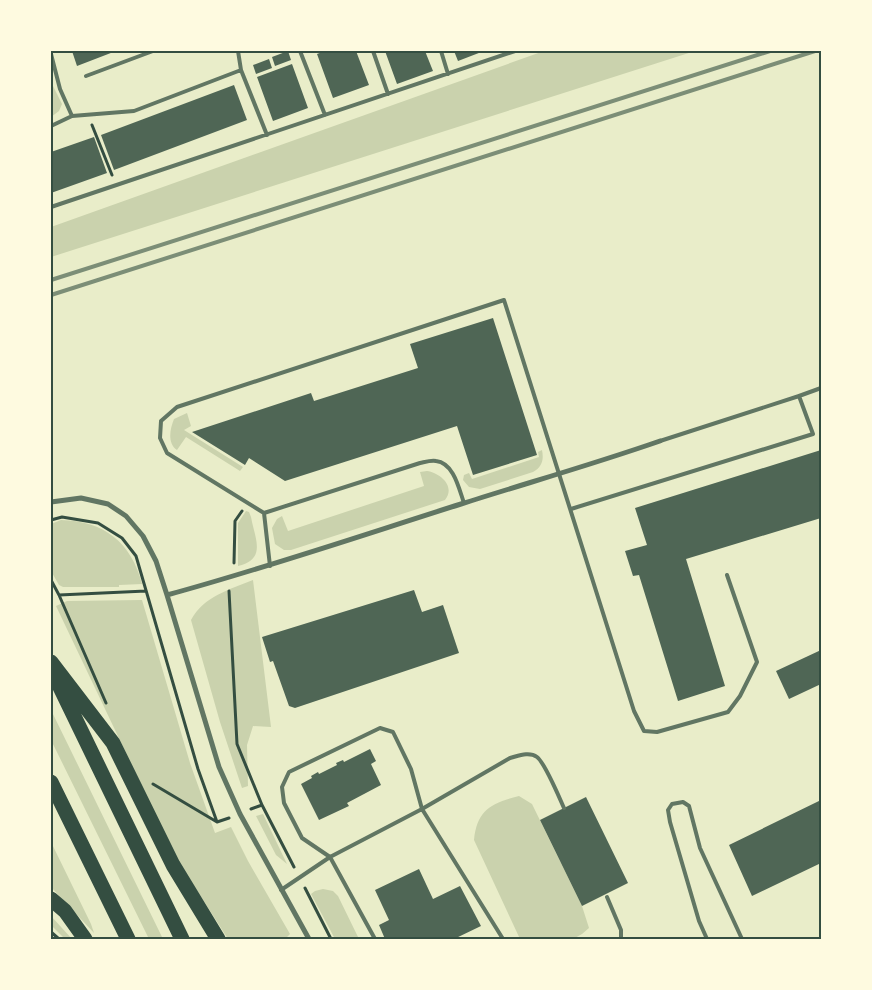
<svg xmlns="http://www.w3.org/2000/svg" width="872" height="990" font-family="Merriweather,serif">
  <style>
    .green { fill: #cad2ad }
    .building { fill: #4f6655 }
    .lines { fill: none; stroke-linecap: round; stroke-linejoin: round }
    .path { stroke: #344e41; stroke-width: 3 }
    .service { stroke: #617663; stroke-width: 4 }
    .minor { stroke: #617663; stroke-width: 5 }
    .motorway { stroke: #344e41; stroke-width: 15 }
    .rail { stroke: #7c8e77; stroke-width: 4 }
    .neatline { fill: none; stroke: #344e41; stroke-width: 2 }
  </style>
  <rect width="100%" height="100%" fill="#e9edc9"/>
  <!-- green -->
  <path class="green" d="M544,51H695L51,257V227Z
    M51,82L62,104L59,111L51,117Z
    M187,413L191,426L184,430L243,467L240,471L186,437L177,450C167,443 170,429 174,419Z
    M542,450C544,460 542,467 533,472L480,489L469,487L463,480L464,475L469,473L472,479L539,457L538,452Z
    M427,471C440,473 456,486 445,500L291,550H284L275,544L272,528L277,519L282,516L288,531L424,486L420,472Z
    M246,511L249,512L251,517C255,539 267,559 238,566V523Z
    M61,520C104,521 131,542 142,584L119,585V587H63L59,585L51,571V524Z
    M253,580L271,727L253,726L247,745L248,786L242,788L220,722L191,620C204,596 229,590 253,580Z
    M142,600L190,763L215,833L231,827L248,861L290,934L285,939H228L175,856L56,606L67,601Z
    M51,710L163,939H149L51,740Z
    M519,796L532,804L582,906L589,928L582,934L573,939H520L474,840C477,810 491,803 519,796Z
    M263,814L287,864L276,855L256,816Z
    M51,842L91,924L94,933L51,887Z
    M323,889L333,891L338,896L359,939H335L311,894L315,891Z
    M51,916L72,939H65L51,925Z"/>
  <!-- building -->
  <path class="building" d="M72,51H116L77,66Z
    M288,51L291,60L275,66L272,57Z
    M325,51H356L369,85L333,98L317,54Z
    M385,51H425L433,71L397,84Z
    M454,51H484L458,61Z
    M269,59L272,68L256,74L253,65Z
    M292,64L308,108L273,121L257,77Z
    M234,85L247,120L114,170L101,135Z
    M94,137L107,173L51,193V152Z
    M493,318L537,455L473,475L457,426L285,481L249,458L245,465L192,432L311,393L314,401L418,368L410,344Z
    M821,450V518L686,559L725,686L678,701L639,575L633,576L625,551L647,545L635,508Z
    M414,590L422,612L443,605L459,653L295,708L289,706L273,661L270,662L262,637Z
    M821,650V684L789,699L776,671Z
    M370,749L376,761L371,764L381,785L347,803L349,806L319,820L301,784L312,778L311,776L318,772L319,774L337,765L336,763L343,760L344,762Z
    M586,797L628,883L582,906L540,820Z
    M821,800V863L752,896L729,845Z
    M419,869L433,899L460,886L481,926L454,939H385L379,925L389,920L375,890Z"/>
  <g class="lines">
    <!-- path -->
    <path class="path" d="M92,125L112,175
      M51,520L62,517L98,523L122,538L136,556L198,769L217,822L229,818
      M234,563L235,521L242,511
      M51,580L59,595L146,591
      M229,591L237,744L262,805
      M59,595L106,703
      M153,784L217,822
      M251,809L262,805L294,867
      M305,888L331,939
      M51,932L59,939"/>
    <!-- service -->
    <path class="service" d="M238,51L241,70L267,135
      M300,51L325,115
      M373,51L388,94
      M441,51L448,74
      M51,54L60,89L72,116
      M86,76L153,51
      M51,126L72,116L134,111L241,70
      M51,207L515,51
      M660,441L799,396L821,388
      M464,503C459,489 454,463 436,461C431,460 425,462 420,463L264,513L167,453L160,438L161,421L177,407L504,300L634,711L644,731L657,732L728,712L740,696L757,662L727,575
      M571,509L813,434L799,396
      M264,513L270,566
      M281,890L330,857L422,809L510,758C518,756 529,751 537,757C545,763 559,797 564,808
      M607,897L621,930V939
      M375,939L330,857L302,838L284,803L282,787L289,772L380,728L393,732L411,769L422,809L503,939
      M707,939L699,921L670,822L668,810L672,804L683,802L689,806L700,848L742,939"/>
    <!-- minor -->
    <path class="minor" d="M51,502L81,498L108,504L126,516L143,536L156,561L167,595L219,767L240,814L309,939
      M167,595C266,568 363,535 461,504C527,483 594,464 660,441"/>
    <!-- motorway -->
    <path class="motorway" d="M51,662L113,743L173,865L218,939
      M57,681L182,939
      M51,782L128,939
      M51,899L65,911L85,939"/>
    <!-- rail -->
    <path class="rail" d="M51,280L770,51
      M51,295L815,51"/>
  </g>
  <!-- border -->
  <rect width="872" height="990" fill="none" stroke="#fefae0" stroke-width="105"/>
  <rect x="52" y="52" width="768" height="886" class="neatline"/>
</svg>
